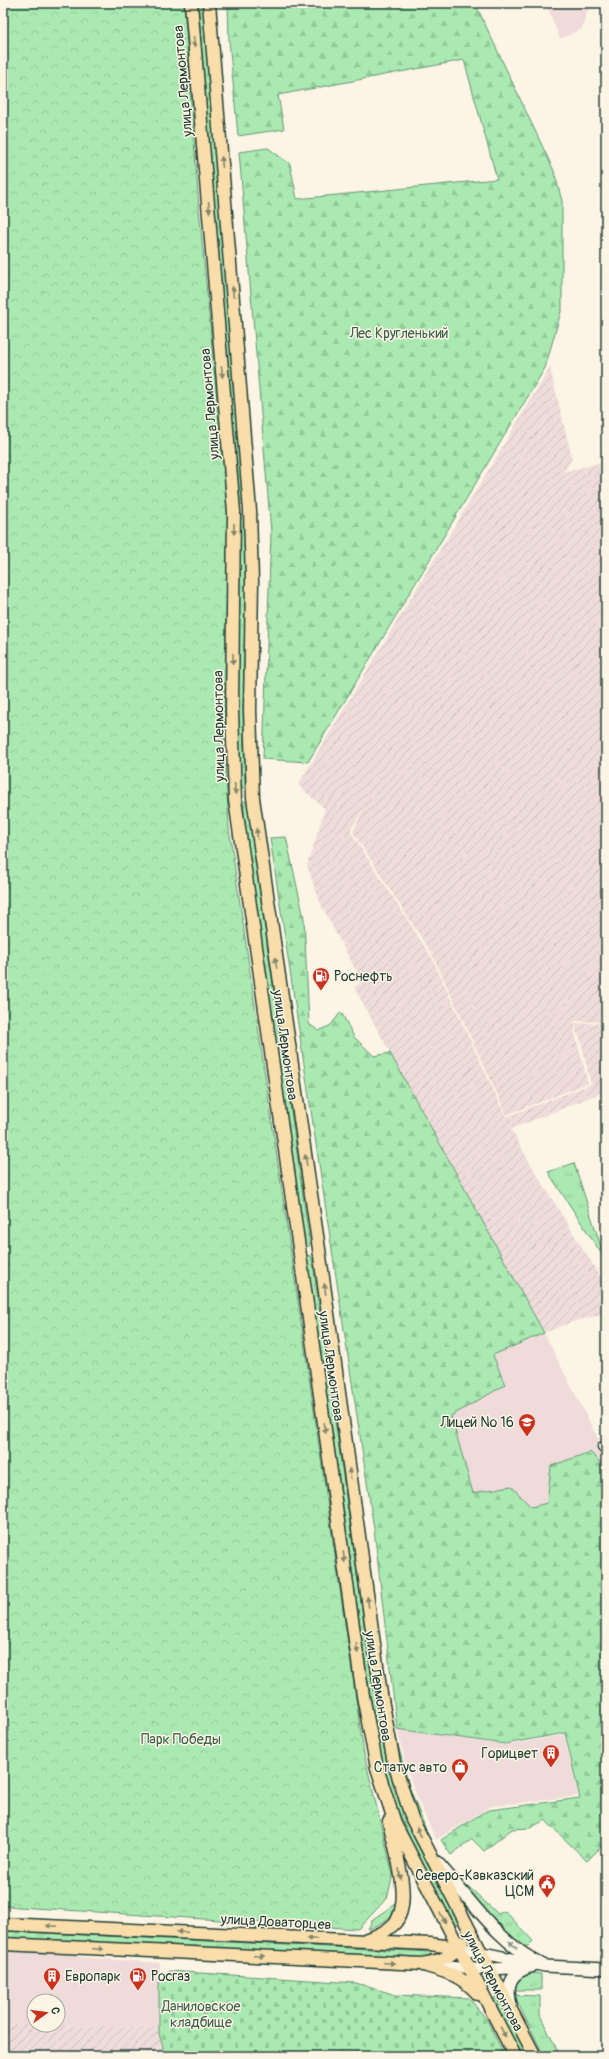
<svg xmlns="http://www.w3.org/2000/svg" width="609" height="2059" font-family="Pangolin,sans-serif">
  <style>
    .built { fill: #efdcda }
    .industrial { fill: url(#industrial-furrows) }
    .grass { fill: url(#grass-tufts); stroke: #649473 }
    .forest { fill: url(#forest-firs); stroke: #649473 }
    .cemetery { fill: url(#cemetery-stones); stroke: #649473 }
    .park { fill: url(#park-crowns); stroke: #649473 }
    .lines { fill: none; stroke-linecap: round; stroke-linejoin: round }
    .street-casing { stroke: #1f3d34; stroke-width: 11 }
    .secondary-casing { stroke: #1f3d34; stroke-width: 14 }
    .primary-casing { stroke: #1f3d34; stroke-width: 15 }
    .street { stroke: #fcf5e5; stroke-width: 8 }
    .secondary { stroke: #fcf5e5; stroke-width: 11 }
    .primary { stroke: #f9deab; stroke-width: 12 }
    .oneway { fill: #81856a }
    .oneway2 { fill: #8e998c }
    .labels { text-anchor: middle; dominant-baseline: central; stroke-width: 3; stroke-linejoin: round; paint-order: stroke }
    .street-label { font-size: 14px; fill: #1f3d34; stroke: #fcf5e5 }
    .park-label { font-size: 14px; fill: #3b604d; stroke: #fcf5e5 }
    .poi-label { font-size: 14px; fill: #1f3d34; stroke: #fcf5e5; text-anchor: end }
  </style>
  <defs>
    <pattern id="industrial-furrows" width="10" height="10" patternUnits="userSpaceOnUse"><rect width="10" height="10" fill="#efdcda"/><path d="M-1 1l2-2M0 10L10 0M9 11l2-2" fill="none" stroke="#ccbebc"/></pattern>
    <pattern id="grass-tufts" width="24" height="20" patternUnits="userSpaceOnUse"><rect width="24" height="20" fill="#aaeab2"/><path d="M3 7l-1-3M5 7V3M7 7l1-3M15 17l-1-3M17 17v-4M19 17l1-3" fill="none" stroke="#92ca9a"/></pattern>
    <pattern id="forest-firs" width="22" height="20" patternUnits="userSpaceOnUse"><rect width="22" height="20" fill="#aaeab2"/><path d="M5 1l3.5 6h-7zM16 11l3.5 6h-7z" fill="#92ca9a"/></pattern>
    <pattern id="cemetery-stones" width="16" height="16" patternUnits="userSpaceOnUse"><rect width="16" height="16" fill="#aaeab2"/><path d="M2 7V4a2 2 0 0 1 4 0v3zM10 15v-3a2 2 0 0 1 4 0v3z" fill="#92ca9a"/></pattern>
    <pattern id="park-crowns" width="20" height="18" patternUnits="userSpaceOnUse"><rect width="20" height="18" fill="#aaeab2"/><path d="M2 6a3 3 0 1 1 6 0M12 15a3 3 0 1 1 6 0" fill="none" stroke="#92ca9a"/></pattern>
  </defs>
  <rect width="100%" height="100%" fill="#fcf5e5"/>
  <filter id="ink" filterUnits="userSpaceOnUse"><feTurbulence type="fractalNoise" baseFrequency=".025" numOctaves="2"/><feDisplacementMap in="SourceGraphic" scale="8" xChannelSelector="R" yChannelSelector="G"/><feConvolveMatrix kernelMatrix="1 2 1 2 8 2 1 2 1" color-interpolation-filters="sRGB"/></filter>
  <g filter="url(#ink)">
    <!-- built -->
    <path class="built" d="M546,3H590L582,29L560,39Z
      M544,1333L606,1454V1492L477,1538L451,1416L505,1385L493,1355Z
      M397,1729L506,1745L564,1735L579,1796L493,1806L483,1811L436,1840L420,1805L407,1770Z
      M3,1948L67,1949L79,1957L160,1963L159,2027L52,2025H58V2001H34V2025L3,2024Z"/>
    <!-- industrial -->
    <path class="industrial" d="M550,368L572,458L564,472L604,462L603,458H606V1022L575,1021V1033L588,1083L507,1115L433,956L353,832L365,806L350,831L432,958L506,1117L591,1084L580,1038L576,1032V1023H606V1091L511,1129L530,1163L606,1286V1313L572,1322L544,1333L354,987L362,982L321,905L307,866L325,809L298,785Z
      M3,2024L159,2027V2034L166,2056H3Z"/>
    <!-- grass -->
    <path class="grass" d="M198,3H203L244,503L241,505L238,503Z
      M242,515L244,517L246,580L243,710L245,789L241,787C234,697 243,607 239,517Z
      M243,801L247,802L310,1245L308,1247L305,1245L247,840Z
      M574,1163L605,1259L548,1172Z
      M309,1255L312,1258L374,1694C380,1727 385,1761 396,1792C411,1838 437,1881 459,1923L456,1926L418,1857L391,1794L383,1766L370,1695L307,1258Z
      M397,1741L409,1786L426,1830H424C416,1814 393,1757 397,1741Z
      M468,1886L498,1914L505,1911L533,1941L528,1946L522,1947L466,1890Z
      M395,1904C396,1916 379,1926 368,1929L373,1919Z
      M3,1931L430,1952L431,1956L429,1958L3,1938Z
      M527,1972L541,1974V1990H513L515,1980Z
      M514,1995L540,1996V2015L560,2056H544Z
      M497,1997L528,2056H522L492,2000Z"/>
    <!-- forest -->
    <path class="forest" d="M228,3H475L554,171L562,201V308L545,368L308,762L263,759L271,532L239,152L268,148L290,164L297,199L497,179L464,60L278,95L284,129L238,136L229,40Z
      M286,837L304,918L309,1024L319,1031L331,1025L341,1012L354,1037L374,1056L390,1053L544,1333L493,1355L505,1385L451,1416L473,1493L511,1486L531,1507L547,1503L551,1466L590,1452L606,1468V1842L587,1861L545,1820L530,1828L512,1829L484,1851L472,1839L451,1855L441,1840L482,1813L490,1810L580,1798L565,1733L505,1744L397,1729L374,1529L270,838Z"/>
    <!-- cemetery -->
    <path class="cemetery" d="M169,1971L356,1983L396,1995L469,1998L487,2020L505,2056H166L159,2034V1983Z"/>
    <!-- park -->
    <path class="park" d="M3,3H184L199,209L228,515L224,744L229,828L364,1754L393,1875L387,1898L358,1929L3,1906Z"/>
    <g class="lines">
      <!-- street casing -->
      <g class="street-casing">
        <path id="street" d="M602,1447L606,1445"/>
      </g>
      <!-- secondary casing -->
      <g class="secondary-casing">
        <path id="secondary" d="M437,1862C470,1898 499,1945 545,1966
          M459,1948L545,1966L606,1969
          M432,1965L490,1969L531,1967
          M511,2005C507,1989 508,1976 525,1969"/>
      </g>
      <!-- primary casing -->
      <g class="primary-casing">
        <path id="primary" d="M191,3L234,512L232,710L235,800L363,1696L377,1768L396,1826L515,2056
          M209,3L250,511L252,581L250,710L253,798L319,1249L381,1694L394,1763L412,1819L535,2056
          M3,1924L430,1944L459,1948
          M367,1939C377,1936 386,1932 394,1924C414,1903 394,1847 389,1821
          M3,1944L422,1964C438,1961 453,1958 462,1942
          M423,1965C447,1972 461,1975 478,1994"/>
      </g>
      <!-- street -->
      <use href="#street" class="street"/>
      <!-- secondary -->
      <use href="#secondary" class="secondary"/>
      <!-- primary -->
      <use href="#primary" class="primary"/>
    </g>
    <!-- one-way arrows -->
    <defs><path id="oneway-solid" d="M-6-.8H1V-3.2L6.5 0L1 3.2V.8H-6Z"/></defs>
    <g class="oneway">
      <use href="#oneway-solid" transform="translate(194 42) rotate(85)"/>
      <use href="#oneway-solid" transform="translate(222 162) rotate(-95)"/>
      <use href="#oneway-solid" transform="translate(209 207) rotate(85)"/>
      <use href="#oneway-solid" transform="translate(233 292) rotate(-95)"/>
      <use href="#oneway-solid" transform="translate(222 372) rotate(85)"/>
      <use href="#oneway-solid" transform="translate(234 529) rotate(90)"/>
      <use href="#oneway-solid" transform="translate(233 659) rotate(91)"/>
      <use href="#oneway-solid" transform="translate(235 789) rotate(86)"/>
      <use href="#oneway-solid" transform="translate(257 834) rotate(-97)"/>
      <use href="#oneway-solid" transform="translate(276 963) rotate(-98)"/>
      <use href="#oneway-solid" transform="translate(306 1160) rotate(-99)"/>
      <use href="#oneway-solid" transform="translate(325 1289) rotate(-98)"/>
      <use href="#oneway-solid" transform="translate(325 1428) rotate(82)"/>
      <use href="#oneway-solid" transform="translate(350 1474) rotate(-98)"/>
      <use href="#oneway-solid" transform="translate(344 1557) rotate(82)"/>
      <use href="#oneway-solid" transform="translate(368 1602) rotate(-98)"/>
      <use href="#oneway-solid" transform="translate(357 1648) rotate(82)"/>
      <use href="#oneway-solid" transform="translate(419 1832) rotate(-116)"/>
      <use href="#oneway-solid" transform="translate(400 1874) rotate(80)"/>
      <use href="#oneway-solid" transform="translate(443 1918) rotate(62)"/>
      <use href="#oneway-solid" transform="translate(52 1926) rotate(-177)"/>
      <use href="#oneway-solid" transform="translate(182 1932) rotate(-177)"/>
      <use href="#oneway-solid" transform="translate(312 1939) rotate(-177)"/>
      <use href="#oneway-solid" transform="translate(98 1949) rotate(3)"/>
      <use href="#oneway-solid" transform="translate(259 1956) rotate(3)"/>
      <use href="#oneway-solid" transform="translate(389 1963) rotate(3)"/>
      <use href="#oneway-solid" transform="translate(503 2032) rotate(62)"/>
    </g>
    <use class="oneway2" href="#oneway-solid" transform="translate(513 1945) rotate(-136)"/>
  </g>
  <!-- icons -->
  <defs>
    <g id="fuel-pin" transform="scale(0.9)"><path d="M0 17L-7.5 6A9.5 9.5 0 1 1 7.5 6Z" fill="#c8321e" stroke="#fcf5e5"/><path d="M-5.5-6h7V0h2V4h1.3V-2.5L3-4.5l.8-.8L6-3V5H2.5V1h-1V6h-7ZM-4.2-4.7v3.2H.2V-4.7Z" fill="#fff"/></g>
    <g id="school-pin" transform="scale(0.9)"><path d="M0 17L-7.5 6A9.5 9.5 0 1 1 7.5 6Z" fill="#c8321e" stroke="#fcf5e5"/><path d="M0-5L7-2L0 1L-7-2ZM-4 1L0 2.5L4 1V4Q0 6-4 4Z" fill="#fff"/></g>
    <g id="building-pin" transform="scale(0.9)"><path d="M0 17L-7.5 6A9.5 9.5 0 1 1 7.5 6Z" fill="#c8321e" stroke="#fcf5e5"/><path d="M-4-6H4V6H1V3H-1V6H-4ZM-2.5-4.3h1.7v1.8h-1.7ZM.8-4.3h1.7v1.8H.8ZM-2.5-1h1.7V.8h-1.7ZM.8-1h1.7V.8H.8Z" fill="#fff"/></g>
    <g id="shop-pin" transform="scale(0.9)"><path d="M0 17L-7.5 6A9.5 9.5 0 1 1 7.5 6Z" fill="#c8321e" stroke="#fcf5e5"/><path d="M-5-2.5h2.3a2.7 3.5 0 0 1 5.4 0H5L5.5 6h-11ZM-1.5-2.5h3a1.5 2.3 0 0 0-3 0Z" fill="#fff"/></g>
    <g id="civic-pin" transform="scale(0.9)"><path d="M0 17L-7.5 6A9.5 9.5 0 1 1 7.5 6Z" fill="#c8321e" stroke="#fcf5e5"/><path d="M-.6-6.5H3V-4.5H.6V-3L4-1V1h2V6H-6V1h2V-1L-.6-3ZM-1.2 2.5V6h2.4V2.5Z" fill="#fff"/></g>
  </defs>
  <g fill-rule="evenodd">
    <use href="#fuel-pin" x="321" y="976"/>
    <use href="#school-pin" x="527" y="1422"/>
    <use href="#building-pin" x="551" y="1753"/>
    <use href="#shop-pin" x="460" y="1767"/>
    <use href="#civic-pin" x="547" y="1883"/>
    <use href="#building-pin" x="52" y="1976"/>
    <use href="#fuel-pin" x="138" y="1976"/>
  </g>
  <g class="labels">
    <!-- street labels -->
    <g class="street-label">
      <text transform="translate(183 81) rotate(-95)">улица Лермонтова</text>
      <text transform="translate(210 404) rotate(-95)">улица Лермонтова</text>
      <text transform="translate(219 726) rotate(-91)">улица Лермонтова</text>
      <text transform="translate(285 1045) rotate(82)">улица Лермонтова</text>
      <text transform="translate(331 1366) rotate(82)">улица Лермонтова</text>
      <text transform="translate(378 1686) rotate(81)">улица Лермонтова</text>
      <text transform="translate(276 1922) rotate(3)">улица Доваторцев</text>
      <text transform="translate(493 1981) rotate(62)">улица Лермонтова</text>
    </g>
    <!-- park labels -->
    <g class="park-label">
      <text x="399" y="333">Лес Кругленький</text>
      <text x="181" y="1739">Парк Победы</text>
      <text x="201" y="2006">Даниловское<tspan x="201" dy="16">кладбище</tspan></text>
    </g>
    <!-- poi labels -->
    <g class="poi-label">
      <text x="334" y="976" text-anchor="start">Роснефть</text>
      <text x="514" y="1422">Лицей № 16</text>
      <text x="538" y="1753">Горицвет</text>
      <text x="447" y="1767">Статус авто</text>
      <text x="534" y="1875">Северо-Кавказский<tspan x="534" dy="16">ЦСМ</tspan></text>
      <text x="65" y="1976" text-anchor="start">Европарк</text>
      <text x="151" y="1976" text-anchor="start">Росгаз</text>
    </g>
  </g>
  <!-- margin -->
  <rect width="609" height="2059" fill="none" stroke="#fcf5e5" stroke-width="16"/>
  <rect x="8" y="8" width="593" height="2043" fill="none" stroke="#1f3d34" stroke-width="1.5" filter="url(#ink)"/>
  <!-- north arrow -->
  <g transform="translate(46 2013) rotate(76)"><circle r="19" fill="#fcf5e5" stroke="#a4ab9e"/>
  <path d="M0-3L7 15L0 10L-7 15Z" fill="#c8321e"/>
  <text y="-6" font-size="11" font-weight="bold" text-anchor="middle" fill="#1f3d34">С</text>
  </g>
</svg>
